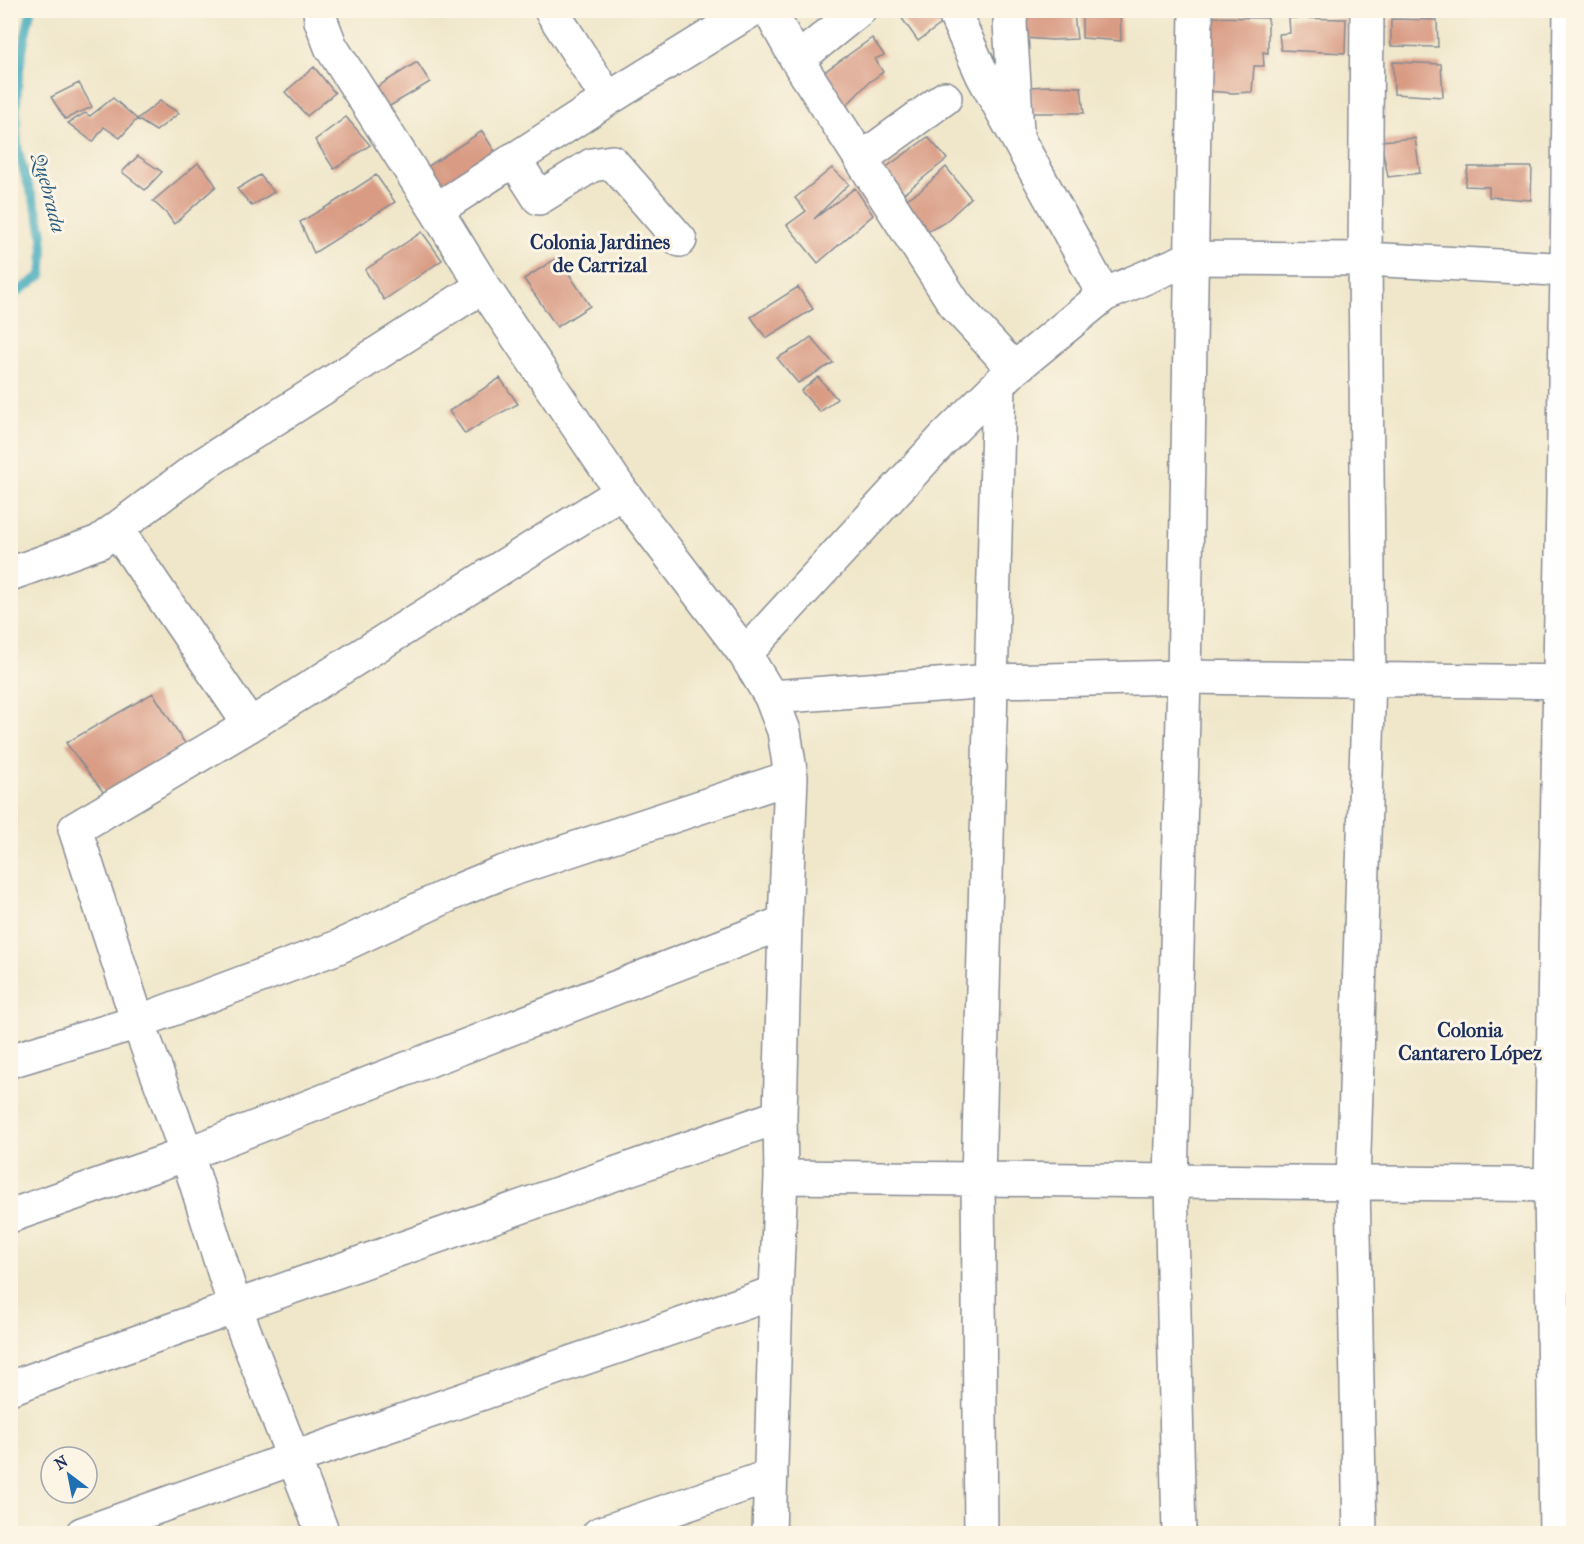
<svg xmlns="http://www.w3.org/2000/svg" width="1584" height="1544" font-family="'IM FELL French Canon',serif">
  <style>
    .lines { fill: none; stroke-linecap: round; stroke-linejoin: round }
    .stream { stroke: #3ca9bb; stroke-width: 9 }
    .building { fill: #d99b84 }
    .minor-casing { stroke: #868b94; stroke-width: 36 }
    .minor { stroke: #fff; stroke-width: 33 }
    .labels { text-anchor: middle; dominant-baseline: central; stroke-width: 6; stroke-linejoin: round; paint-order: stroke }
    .water-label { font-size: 20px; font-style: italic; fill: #275a7f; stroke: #fcf5e5 }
    .neighbourhood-label { font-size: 20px; font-weight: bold; fill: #1b2f5e; stroke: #fcf5e5 }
  </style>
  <rect width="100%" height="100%" fill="#fcf5e5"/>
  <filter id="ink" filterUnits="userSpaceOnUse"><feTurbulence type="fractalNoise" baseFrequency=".0167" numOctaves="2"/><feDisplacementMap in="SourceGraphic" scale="12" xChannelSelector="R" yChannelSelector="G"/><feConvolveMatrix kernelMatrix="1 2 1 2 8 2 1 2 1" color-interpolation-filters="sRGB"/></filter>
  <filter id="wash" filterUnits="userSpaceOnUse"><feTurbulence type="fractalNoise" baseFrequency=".008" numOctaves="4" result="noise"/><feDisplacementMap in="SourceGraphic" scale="24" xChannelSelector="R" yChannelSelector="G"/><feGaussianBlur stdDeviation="1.35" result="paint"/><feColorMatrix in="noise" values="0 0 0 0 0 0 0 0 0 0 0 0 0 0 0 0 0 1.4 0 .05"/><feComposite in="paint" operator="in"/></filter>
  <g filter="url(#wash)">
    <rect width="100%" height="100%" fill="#f0e7cb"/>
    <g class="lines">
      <!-- stream -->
      <path class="stream" d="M10,297L42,275C42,265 44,253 43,243C42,215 28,189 21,162C9,117 20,56 31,10"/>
    </g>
    <g id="blocks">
      <!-- building -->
      <path class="building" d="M896,10H937L944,22L918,41Z
        M1082,10H1120L1121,41L1082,38Z
        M1386,10H1431V14L1385,12Z
        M1024,14H1074L1077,39L1052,40L1024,38Z
        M1205,17L1268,18V53L1263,52L1264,66H1254L1252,92L1234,93L1205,91Z
        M1289,18L1346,19L1345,53L1281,50L1279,34L1290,33Z
        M1391,19L1437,20L1438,47L1391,46Z
        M872,38L884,55L875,59L883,72L868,83L844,108L820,75Z
        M417,62L430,82L385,109L372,90Z
        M1393,62L1441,64L1443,97L1394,94Z
        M314,67L335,93L307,116L285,92Z
        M79,83L92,107L65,119L51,97Z
        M1049,86L1081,87L1084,113H1032L1031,87Z
        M113,98L137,119L160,101L179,113L156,131L137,119L120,138L104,127L93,142L68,123L85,113L90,116Z
        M346,117L370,145L334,169L315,140Z
        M482,131L502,163L447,197L427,167Z
        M928,137L947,159L897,199L877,174Z
        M1415,138L1420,173L1388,177L1381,141Z
        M138,156L162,172L145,190L122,172Z
        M198,163L209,175L216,186L174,224L167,214L153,201Z
        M946,167L971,198L944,223L921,235L898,204L920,191Z
        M1468,167H1532L1531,200L1489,197V187L1465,186Z
        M832,168L849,184L814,219L855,188L873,215L818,263L787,225L806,211L795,198Z
        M260,175L274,192L252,206L237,189Z
        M376,175L395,202L314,253L300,222L333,203Z
        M422,232L442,260L384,300L365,270Z
        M558,257L590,306L557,327L524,279Z
        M798,287L813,309L766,338L751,317Z
        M811,337L833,363L798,383L777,358L799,346Z
        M818,377L837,399L820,412L801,391Z
        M500,378L518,404L487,420L465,434L449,411Z
        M153,693L186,745L104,793L66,743Z"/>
    </g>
  </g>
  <g filter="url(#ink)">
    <use href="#blocks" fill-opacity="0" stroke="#868b94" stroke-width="1.5"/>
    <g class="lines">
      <!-- minor casing -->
      <g class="minor-casing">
        <path id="minor" d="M320,10L321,21L331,47L436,210L483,286L622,492L745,654L771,697L784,731L791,777L785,922L780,1116L781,1177L776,1292L769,1534
          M551,10L608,99
          M769,10L797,60L956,306L1014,369
          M953,10L983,76L1104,295
          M1011,10L1010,23L1017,131
          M797,60L859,10
          M514,159L539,198L592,165L612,162L680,240
          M861,159L945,98
          M436,210L608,99L752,10
          M117,530L250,725
          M10,574L99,542L199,467L483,286
          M745,654L945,437L1014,369L1104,295L1191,258L1365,259L1574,270
          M771,697L992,681L1184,677L1574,682
          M10,1061L138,1022L338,947L462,889L501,873L791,777
          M781,1177L1572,1185
          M10,1216L187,1154L785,922
          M10,1388L235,1307L780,1116
          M82,1534L294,1458L776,1292
          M323,1534L235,1307L187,1154L138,1022L75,829L250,725L622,492
          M599,1534L771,1476
          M981,1534L978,1179L999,384
          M1179,1534L1171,1181L1184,677L1196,10
          M1360,1534L1353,1184L1369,678L1365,259L1367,10
          M1556,1534L1551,1186L1567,270L1570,10"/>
      </g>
      <!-- minor -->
      <use href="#minor" class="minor"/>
    </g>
  </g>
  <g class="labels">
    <!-- water labels -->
    <g class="water-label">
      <text transform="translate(49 193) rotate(76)">Quebrada</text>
    </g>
    <!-- neighbourhood labels -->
    <g class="neighbourhood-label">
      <text x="600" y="242">Colonia Jardines<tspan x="600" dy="23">de Carrizal</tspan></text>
      <text x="1470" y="1030">Colonia<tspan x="1470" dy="23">Cantarero López</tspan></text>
    </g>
  </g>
  <!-- margin -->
  <rect width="1584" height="1544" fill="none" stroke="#fcf5e5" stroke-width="36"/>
  <!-- north arrow -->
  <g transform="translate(69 1475) rotate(328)"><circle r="28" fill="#fcf5e5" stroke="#a2a6af" stroke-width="1.5"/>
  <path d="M0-4.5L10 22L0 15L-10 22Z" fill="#1f6fb2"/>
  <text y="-9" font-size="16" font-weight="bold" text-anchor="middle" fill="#1b2f5e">N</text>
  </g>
</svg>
